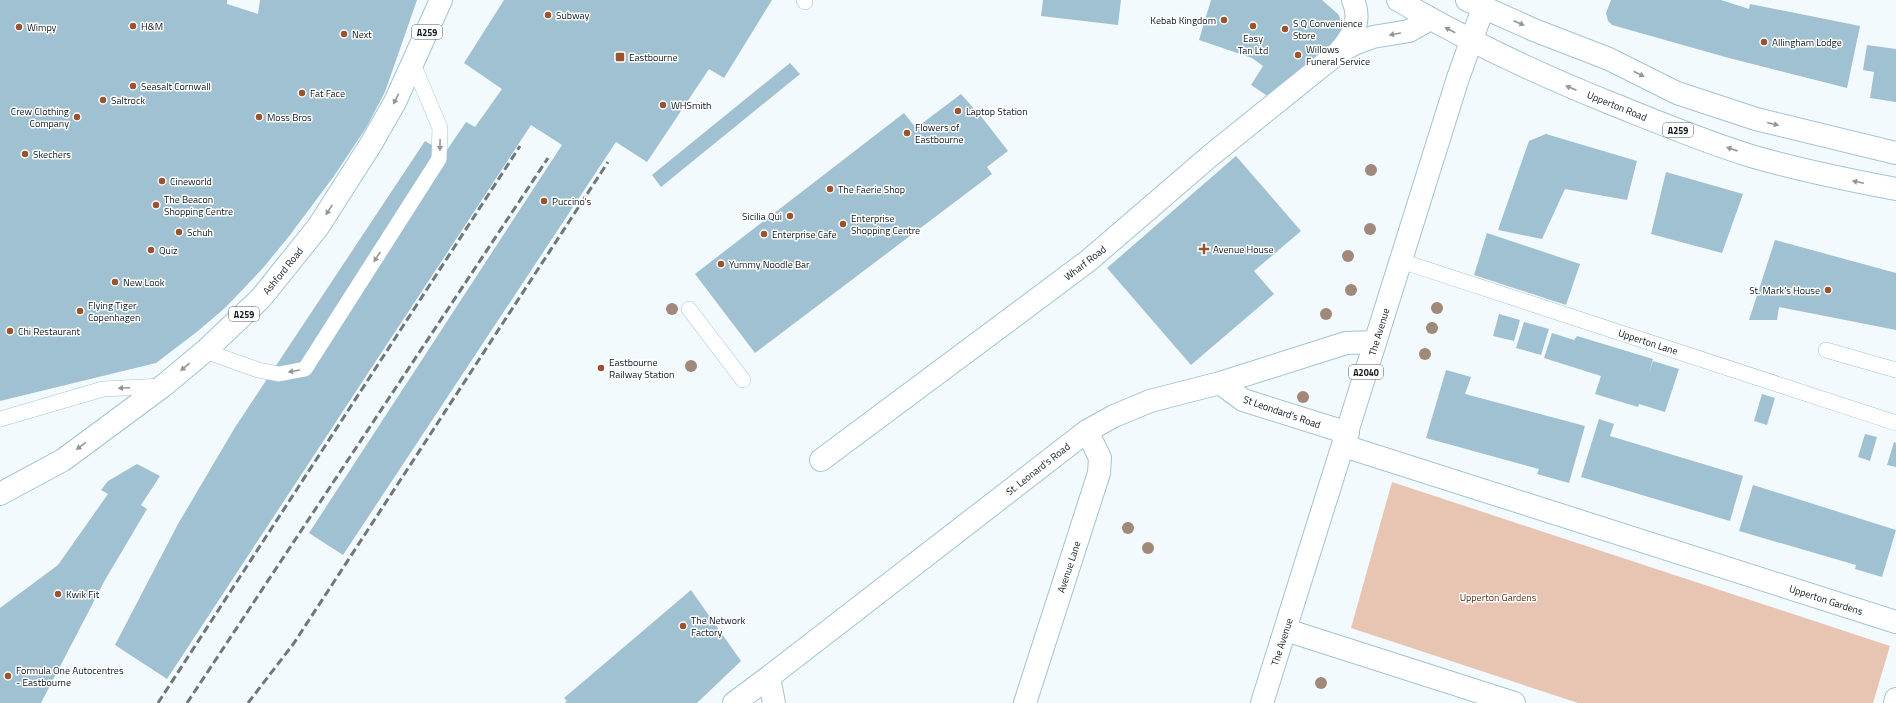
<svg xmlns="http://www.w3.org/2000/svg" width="1896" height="703" font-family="'Titillium Web',sans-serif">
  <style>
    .green { fill: #e8c5b3 }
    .building { fill: #a0c1d1 }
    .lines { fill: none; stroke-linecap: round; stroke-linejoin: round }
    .lane-casing { stroke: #a2c3d3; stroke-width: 16 }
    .street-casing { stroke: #a2c3d3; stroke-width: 24 }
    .primary-casing { stroke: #a2c3d3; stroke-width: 24 }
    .lane { stroke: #fff; stroke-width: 15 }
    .street { stroke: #fff; stroke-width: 22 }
    .primary { stroke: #fff; stroke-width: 22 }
    .rail { stroke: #6d787c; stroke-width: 3; stroke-dasharray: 8 4; stroke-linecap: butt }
    .tree { fill: #a1897a }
    .oneway { fill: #919799 }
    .poi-dot { fill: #9a532c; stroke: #fff; stroke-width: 1.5 }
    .labels { text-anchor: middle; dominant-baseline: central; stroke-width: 3; stroke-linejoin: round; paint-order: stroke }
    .shield { fill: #fff; stroke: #545d61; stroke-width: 1 }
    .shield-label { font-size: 9px; font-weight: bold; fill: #0b181d }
    .poi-label { font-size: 10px; fill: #0b181d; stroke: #fff; text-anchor: start }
    .street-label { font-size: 10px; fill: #0b181d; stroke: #fff }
    .park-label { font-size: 10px; fill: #5e2c0e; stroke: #fff }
  </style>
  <rect width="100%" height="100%" fill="#f3fafd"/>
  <!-- green -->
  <path class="green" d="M1392,482L1890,646L1873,703H1578L1351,628Z"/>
  <!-- building -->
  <path class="building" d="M0,0H227V4L258,14L260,0H417L385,92L366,128L334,176L290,235L263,268L226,307L198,331L156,363L0,401Z
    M504,0H772L724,78L709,69L647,162L616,142L343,555L309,533L562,145L531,125L167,679L115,645L178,524L234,429L425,141L445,153L466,122L475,127L502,89L464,63Z
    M1043,0H1121L1118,25L1041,16Z
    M1211,0H1322L1338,14L1345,28L1335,44L1275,101L1251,85L1263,66L1252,58L1199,40Z
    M1611,0H1721L1749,9L1750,4L1860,26L1847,88L1729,58L1612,25L1608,21L1606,13Z
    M1867,45L1896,49V102L1870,98L1874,72L1863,70Z
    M790,63L800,74L661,187L652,175Z
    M961,94L984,120L1008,151L987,167L992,174L755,353L695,274L904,113L916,128Z
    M1546,134L1637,161L1627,200L1565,189L1542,239L1498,230L1529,141Z
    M1236,156L1301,231L1254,271L1274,294L1191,365L1107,268Z
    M1666,172L1743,194L1722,253L1651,234Z
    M1487,233L1580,264L1566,305L1474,275Z
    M1775,240L1896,273V330L1779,307L1777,320H1749Z
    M1499,314L1520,320L1514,341L1493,336Z
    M1524,322L1549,329L1541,355L1516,348Z
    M1552,333L1574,340L1577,336L1653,359L1649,373L1653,361L1679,369L1665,412L1639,404L1638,407L1595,394L1601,376L1544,358Z
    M1446,370L1471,377L1465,394L1585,426L1569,483L1537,474L1539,469L1426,438Z
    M1762,394L1775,398L1767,425L1754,421Z
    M1599,419L1614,424L1610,436L1743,476L1730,521L1581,477Z
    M1865,434L1877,437L1870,461L1858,457Z
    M1894,442L1896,443V467L1887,465Z
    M137,464L160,476L141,505L147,509L105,580L41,703H0V608L58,565L108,494L101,490L108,481Z
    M1753,485L1896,530L1882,577L1855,569L1856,565L1739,531Z
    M691,590L741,661L697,703H565L567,701L564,698Z"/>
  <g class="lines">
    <!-- lane casing -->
    <g class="lane-casing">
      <path id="lane" d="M804,0L805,2
        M1401,261L1896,423
        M689,309L743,380
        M1826,350L1896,370
        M205,351L258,370L279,374L305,369L439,159L440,128L413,64
        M0,419L103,389L163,386"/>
    </g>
    <!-- street casing -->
    <g class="street-casing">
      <path id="street" d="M1339,52C1353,36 1362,21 1353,0
        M1220,383L1243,400L1348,433
        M1344,446L1896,622
        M821,460L1088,261L1210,156L1338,53L1354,44L1373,37L1409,31L1430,19
        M1286,630L1514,703
        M734,703L769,677
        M774,703L769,677L1087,431L1114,416L1150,401L1220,383L1346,343L1375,342
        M1025,703L1099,473L1100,458L1087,431
        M1895,703L1896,699"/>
    </g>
    <!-- primary casing -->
    <g class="primary-casing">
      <path id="primary" d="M1398,0C1467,41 1540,75 1615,105C1660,123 1705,142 1751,156C1799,170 1848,180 1896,189
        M1467,0L1534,30L1609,59L1677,93L1756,119L1896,153
        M0,494L63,460L163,386L205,351L261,298L318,227L371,144L395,102L441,0
        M1262,703L1458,78L1483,8"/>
    </g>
    <!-- lane -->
    <use href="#lane" class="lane"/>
    <!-- street -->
    <use href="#street" class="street"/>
    <!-- primary -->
    <use href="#primary" class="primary"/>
    <!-- rail -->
    <path class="rail" d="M158,703L520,146
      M187,703L548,158
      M248,703L294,643L608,162"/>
  </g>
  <!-- trees -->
  <g class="tree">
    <circle cx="1371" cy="170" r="6"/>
    <circle cx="1370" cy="229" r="6"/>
    <circle cx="1348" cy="256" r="6"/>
    <circle cx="1351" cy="290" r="6"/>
    <circle cx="1437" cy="308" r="6"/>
    <circle cx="672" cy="309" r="6"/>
    <circle cx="1326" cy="314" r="6"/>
    <circle cx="1432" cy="328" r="6"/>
    <circle cx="1425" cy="354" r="6"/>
    <circle cx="691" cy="366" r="6"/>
    <circle cx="1303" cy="397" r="6"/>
    <circle cx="1128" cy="528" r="6"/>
    <circle cx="1148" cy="548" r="6"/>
    <circle cx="1321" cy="683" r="6"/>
  </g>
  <!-- one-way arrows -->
  <defs><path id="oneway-solid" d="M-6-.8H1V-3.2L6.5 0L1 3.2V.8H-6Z"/></defs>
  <g class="oneway">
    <use href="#oneway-solid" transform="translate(1519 23) rotate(23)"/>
    <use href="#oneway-solid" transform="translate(1450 30) rotate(-152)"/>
    <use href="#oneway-solid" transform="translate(1395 34) rotate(170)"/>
    <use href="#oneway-solid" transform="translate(1639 74) rotate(27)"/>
    <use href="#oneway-solid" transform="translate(1571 88) rotate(-157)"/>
    <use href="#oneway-solid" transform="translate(396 99) rotate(117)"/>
    <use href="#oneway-solid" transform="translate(1773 124) rotate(14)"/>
    <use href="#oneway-solid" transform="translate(440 145) rotate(91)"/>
    <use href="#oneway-solid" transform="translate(1732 149) rotate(-161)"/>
    <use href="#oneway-solid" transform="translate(1858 182) rotate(-168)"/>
    <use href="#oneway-solid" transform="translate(329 210) rotate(123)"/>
    <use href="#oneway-solid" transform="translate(377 257) rotate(123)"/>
    <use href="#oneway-solid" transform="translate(185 367) rotate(140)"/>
    <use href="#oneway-solid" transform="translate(294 371) rotate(170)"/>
    <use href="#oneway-solid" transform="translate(124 388) rotate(177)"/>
    <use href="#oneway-solid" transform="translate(81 446) rotate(143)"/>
  </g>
  <!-- markers -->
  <g class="poi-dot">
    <circle cx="548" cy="15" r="4"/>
    <circle cx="1224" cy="20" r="4"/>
    <circle cx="133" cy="26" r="4"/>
    <circle cx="1253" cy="26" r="4"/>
    <circle cx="19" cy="27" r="4"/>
    <circle cx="1285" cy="29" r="4"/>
    <circle cx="344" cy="34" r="4"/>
    <circle cx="1764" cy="42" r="4"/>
    <circle cx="1298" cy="55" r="4"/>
    <rect x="615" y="52" width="10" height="10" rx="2"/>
    <circle cx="133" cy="86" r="4"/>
    <circle cx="302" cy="93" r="4"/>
    <circle cx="103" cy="100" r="4"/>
    <circle cx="663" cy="105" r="4"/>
    <circle cx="958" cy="111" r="4"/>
    <circle cx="77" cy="117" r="4"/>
    <circle cx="259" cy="117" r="4"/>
    <circle cx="907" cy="133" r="4"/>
    <circle cx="25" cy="154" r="4"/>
    <circle cx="162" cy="181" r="4"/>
    <circle cx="830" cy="189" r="4"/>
    <circle cx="544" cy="201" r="4"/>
    <circle cx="156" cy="205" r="4"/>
    <circle cx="790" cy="216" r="4"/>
    <circle cx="843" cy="224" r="4"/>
    <circle cx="179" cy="232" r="4"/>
    <circle cx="764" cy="234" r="4"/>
    <path d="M1202 243h4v4h4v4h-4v4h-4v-4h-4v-4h4z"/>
    <circle cx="151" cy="250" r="4"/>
    <circle cx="721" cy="264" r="4"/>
    <circle cx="115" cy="282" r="4"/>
    <circle cx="1828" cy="290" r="4"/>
    <circle cx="80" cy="311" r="4"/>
    <circle cx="10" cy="331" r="4"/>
    <circle cx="601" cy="368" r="4"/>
    <circle cx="58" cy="594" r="4"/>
    <circle cx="683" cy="626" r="4"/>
    <circle cx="8" cy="676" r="4"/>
  </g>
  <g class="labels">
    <!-- shield labels -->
    <g class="shield">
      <rect x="412" y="25" width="30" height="14" rx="3"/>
      <rect x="1663" y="123" width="30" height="14" rx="3"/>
      <rect x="229" y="307" width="30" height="14" rx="3"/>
      <rect x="1349" y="365" width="34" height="14" rx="3"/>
    </g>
    <g class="shield-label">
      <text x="427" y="32">A259</text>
      <text x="1678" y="130">A259</text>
      <text x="244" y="314">A259</text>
      <text x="1366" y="372">A2040</text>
    </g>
    <!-- poi labels -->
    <g class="poi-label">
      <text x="556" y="15">Subway</text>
      <text x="1216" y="20" text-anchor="end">Kebab Kingdom</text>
      <text x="1293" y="23">S Q Convenience<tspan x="1293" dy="12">Store</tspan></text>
      <text x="141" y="26">H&amp;M</text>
      <text x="27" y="27">Wimpy</text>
      <text x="352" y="34">Next</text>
      <text x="1253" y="38" text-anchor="middle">Easy<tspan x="1253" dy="12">Tan Ltd</tspan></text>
      <text x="1772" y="42">Allingham Lodge</text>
      <text x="1306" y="49">Willows<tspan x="1306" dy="12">Funeral Service</tspan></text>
      <text x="629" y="57">Eastbourne</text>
      <text x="141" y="86">Seasalt Cornwall</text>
      <text x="310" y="93">Fat Face</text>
      <text x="111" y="100">Saltrock</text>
      <text x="671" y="105">WHSmith</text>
      <text x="69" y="111" text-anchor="end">Crew Clothing<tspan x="69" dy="12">Company</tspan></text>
      <text x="966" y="111">Laptop Station</text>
      <text x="267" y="117">Moss Bros</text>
      <text x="915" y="127">Flowers of<tspan x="915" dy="12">Eastbourne</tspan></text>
      <text x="33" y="154">Skechers</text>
      <text x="170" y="181">Cineworld</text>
      <text x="838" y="189">The Faerie Shop</text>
      <text x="164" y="199">The Beacon<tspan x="164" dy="12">Shopping Centre</tspan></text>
      <text x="552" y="201">Puccino's</text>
      <text x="782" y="216" text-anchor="end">Sicilia Qui</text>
      <text x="851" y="218">Enterprise<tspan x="851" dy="12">Shopping Centre</tspan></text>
      <text x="187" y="232">Schuh</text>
      <text x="772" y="234">Enterprise Cafe</text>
      <text x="1213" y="249">Avenue House</text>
      <text x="159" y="250">Quiz</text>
      <text x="729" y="264">Yummy Noodle Bar</text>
      <text x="123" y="282">New Look</text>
      <text x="1820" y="290" text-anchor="end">St. Mark's House</text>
      <text x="88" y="305">Flying Tiger<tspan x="88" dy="12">Copenhagen</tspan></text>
      <text x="18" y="331">Chi Restaurant</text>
      <text x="609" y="362">Eastbourne<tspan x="609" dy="12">Railway Station</tspan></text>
      <text x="66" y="594">Kwik Fit</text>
      <text x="691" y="620">The Network<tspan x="691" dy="12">Factory</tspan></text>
      <text x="16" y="670">Formula One Autocentres<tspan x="16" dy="12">- Eastbourne</tspan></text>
    </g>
    <!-- street labels -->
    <g class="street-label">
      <text transform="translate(1617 106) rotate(22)">Upperton Road</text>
      <text transform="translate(1085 263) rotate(-38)">Wharf Road</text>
      <text transform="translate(283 271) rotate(-51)">Ashford Road</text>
      <text transform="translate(1379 332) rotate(-73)">The Avenue</text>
      <text transform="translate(1648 342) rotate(18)">Upperton Lane</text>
      <text transform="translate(1282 412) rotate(19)">St Leondard's Road</text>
      <text transform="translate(1038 469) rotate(-38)">St. Leonard's Road</text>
      <text transform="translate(1069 567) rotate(-72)">Avenue Lane</text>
      <text transform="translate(1826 600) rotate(18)">Upperton Gardens</text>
      <text transform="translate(1282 642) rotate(-72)">The Avenue</text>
    </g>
    <!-- park labels -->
    <g class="park-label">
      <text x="1498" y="597">Upperton Gardens</text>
    </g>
  </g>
</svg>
